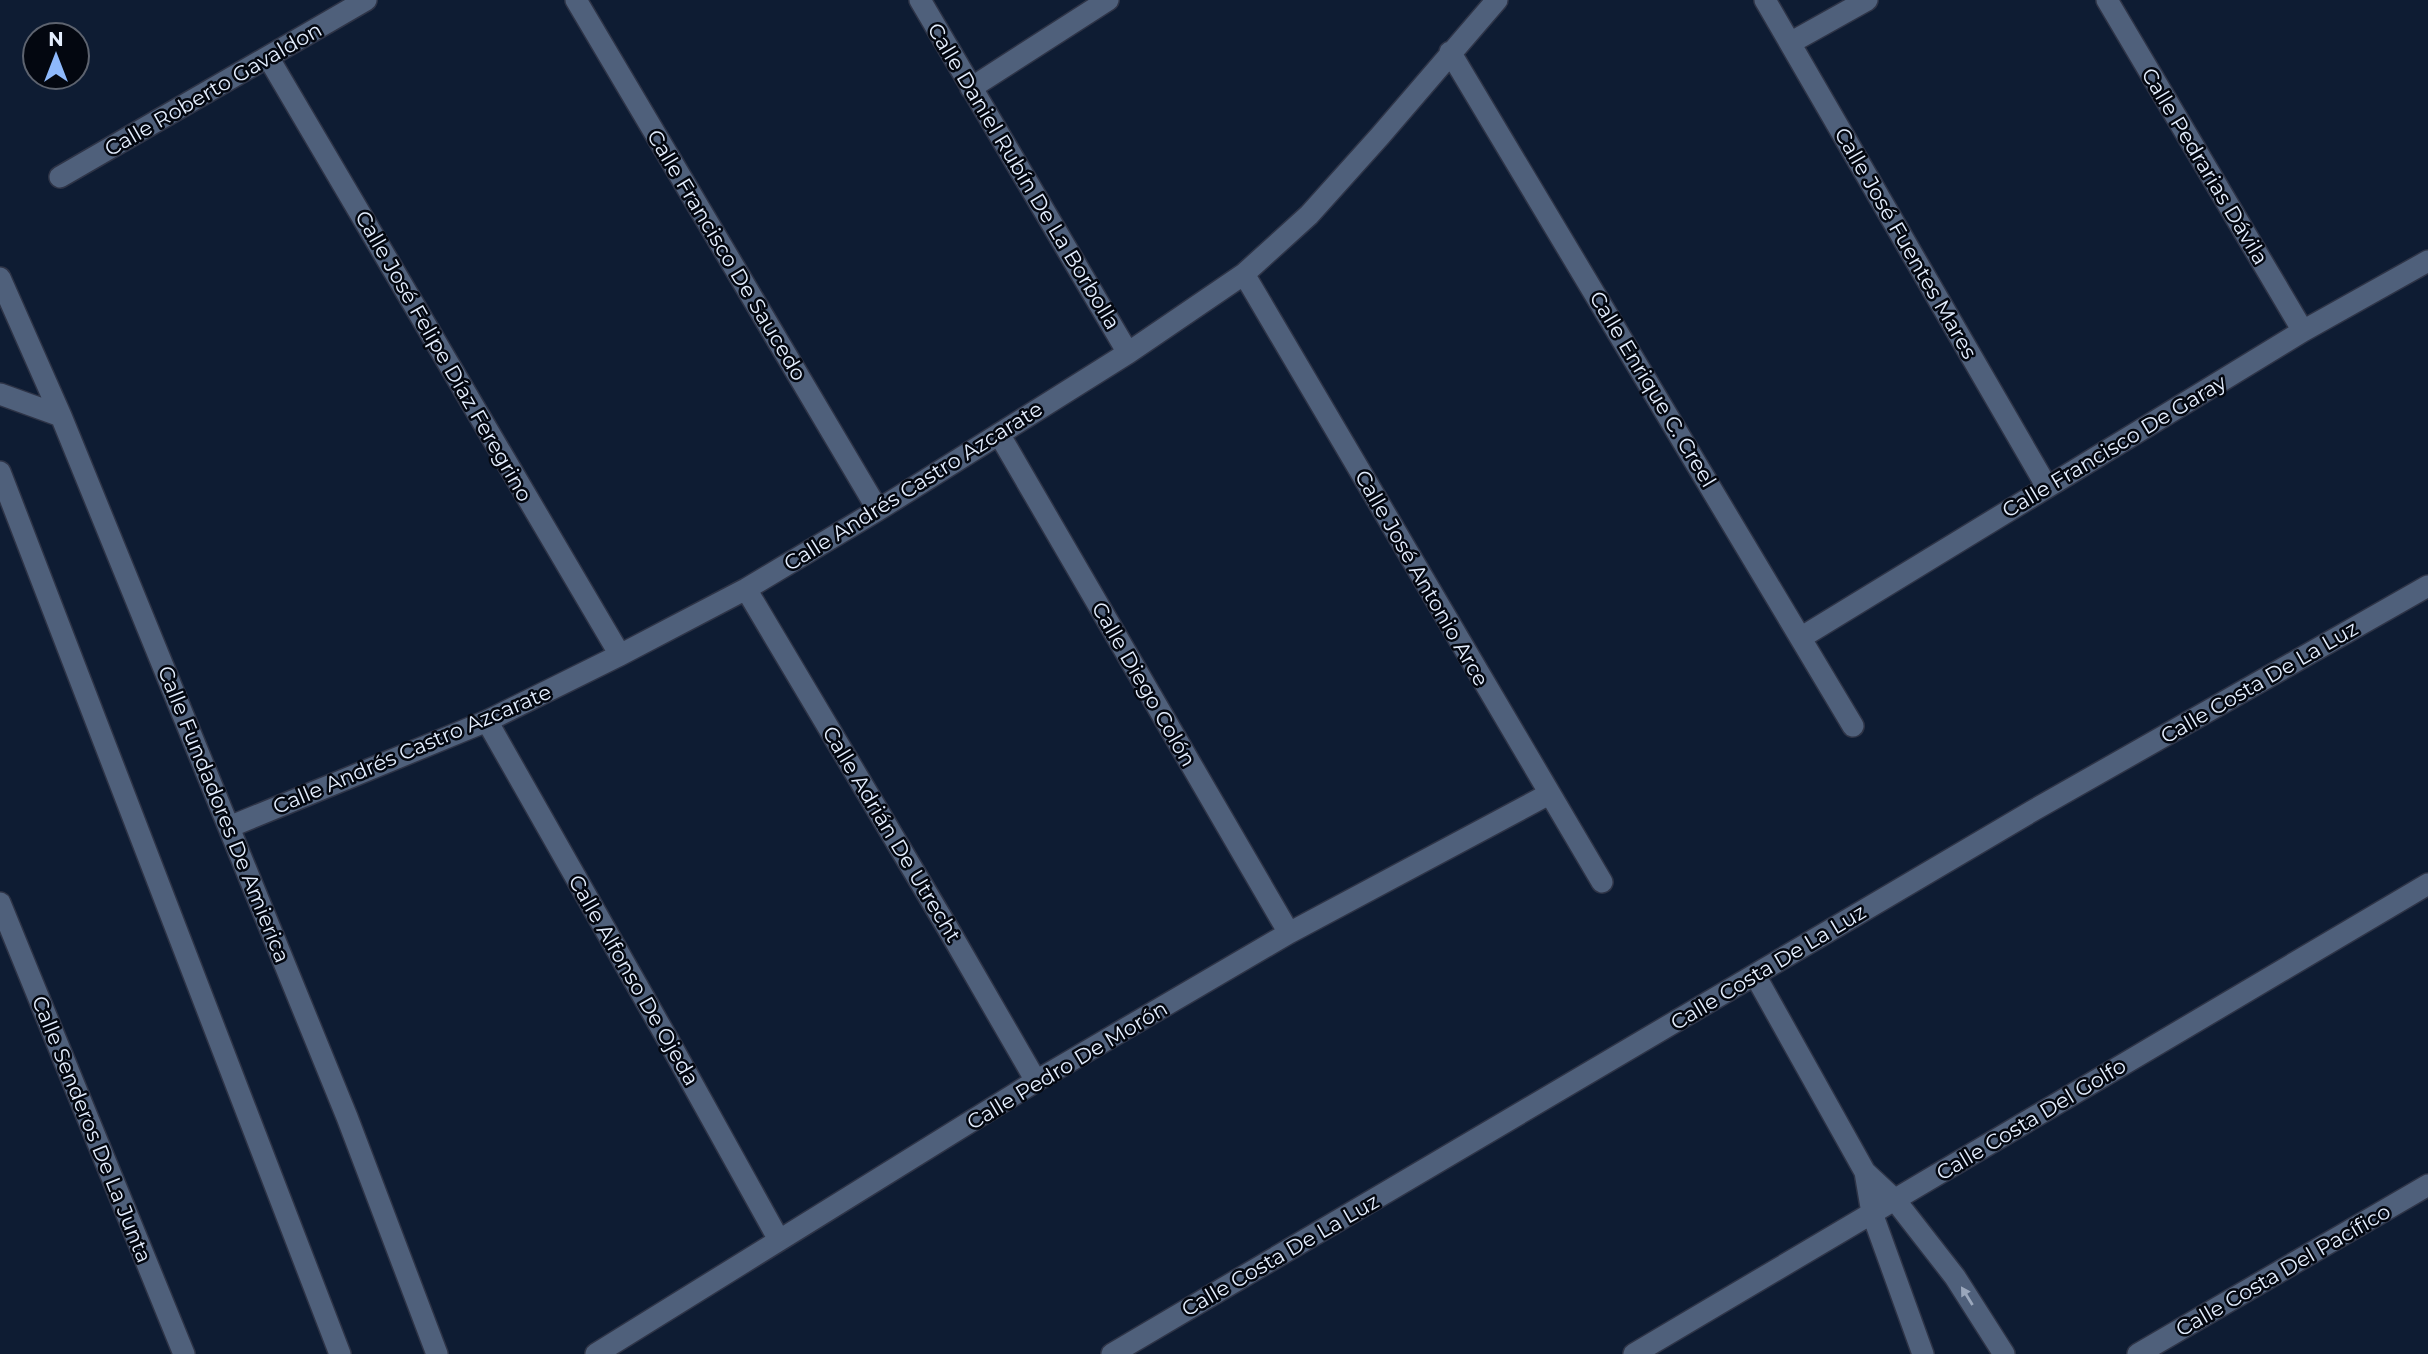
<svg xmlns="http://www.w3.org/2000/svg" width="2428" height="1354" font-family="Montserrat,sans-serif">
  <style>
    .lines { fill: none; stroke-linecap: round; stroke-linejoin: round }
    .minor-casing { stroke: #2e3447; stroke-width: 24 }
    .minor { stroke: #4f607b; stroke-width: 21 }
    .oneway { fill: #9aa7bc }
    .labels { text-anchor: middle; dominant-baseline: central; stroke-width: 5; stroke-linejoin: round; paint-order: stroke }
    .street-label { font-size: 21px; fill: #e4eefe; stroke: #030710 }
  </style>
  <rect width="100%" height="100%" fill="#0e1c33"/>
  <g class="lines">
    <!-- minor casing -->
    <g class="minor-casing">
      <path id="minor" d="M576,0L878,510
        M920,0L1128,353
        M1765,0L2047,487
        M2107,0L2303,331
        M1790,43L1867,0
        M1450,52L1853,726
        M268,57L620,655
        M971,88L1108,0
        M60,177L366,0
        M1244,274L1602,882
        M0,278L61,416L347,1117L437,1354
        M0,394L61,416
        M999,434L1289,933
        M0,472L340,1354
        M746,589L950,932L1036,1081
        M1802,637L2303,331L2428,261
        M487,721L672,1047L779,1240
        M229,827L487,721L620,655L746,589L878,510L1128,353L1244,274L1309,215L1380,136L1497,0
        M0,903L184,1354
        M1755,975L1865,1172L1895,1200L1955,1277L2004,1354
        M1865,1172L1872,1213L1923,1354
        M596,1354L1036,1081L1289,933L1549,794
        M1112,1354L2034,810L2428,586
        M1634,1354L2428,884
        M2138,1354L2428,1185"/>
    </g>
    <!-- minor -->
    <use href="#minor" class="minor"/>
  </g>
  <!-- one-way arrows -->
  <defs><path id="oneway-solid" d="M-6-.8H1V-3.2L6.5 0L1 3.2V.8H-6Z" transform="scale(1.75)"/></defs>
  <use class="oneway" href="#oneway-solid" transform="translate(1967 1296) rotate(-122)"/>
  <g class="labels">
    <!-- street labels -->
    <g class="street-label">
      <text transform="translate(213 89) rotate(-30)">Calle Roberto Gavaldon</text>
      <text transform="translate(2205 166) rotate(59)">Calle Pedrarias Dávila</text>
      <text transform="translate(1024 176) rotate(59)">Calle Daniel Rubín De La Borbolla</text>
      <text transform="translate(1906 243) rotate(60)">Calle José Fuentes Mares</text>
      <text transform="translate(727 255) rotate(59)">Calle Francisco De Saucedo</text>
      <text transform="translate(444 356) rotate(60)">Calle José Felipe Díaz Feregrino</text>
      <text transform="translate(1653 389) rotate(59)">Calle Enrique C. Creel</text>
      <text transform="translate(2114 446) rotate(-31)">Calle Francisco De Garay</text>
      <text transform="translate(913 486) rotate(-32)">Calle Andrés Castro Azcarate</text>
      <text transform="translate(1422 578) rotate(60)">Calle José Antonio Arce</text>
      <text transform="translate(2259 682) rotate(-30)">Calle Costa De La Luz</text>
      <text transform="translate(1144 684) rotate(60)">Calle Diego Colón</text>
      <text transform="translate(412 749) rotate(-23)">Calle Andrés Castro Azcarate</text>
      <text transform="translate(224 814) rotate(68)">Calle Fundadores De Amierica</text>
      <text transform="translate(892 834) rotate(59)">Calle Adrián De Utrecht</text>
      <text transform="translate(1768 967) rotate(-31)">Calle Costa De La Luz</text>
      <text transform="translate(634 980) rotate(60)">Calle Alfonso De Ojeda</text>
      <text transform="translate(1067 1065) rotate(-31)">Calle Pedro De Morón</text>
      <text transform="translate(2031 1119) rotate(-31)">Calle Costa Del Golfo</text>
      <text transform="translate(92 1129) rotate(68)">Calle Senderos De La Junta</text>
      <text transform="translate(1280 1255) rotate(-30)">Calle Costa De La Luz</text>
      <text transform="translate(2283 1270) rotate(-30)">Calle Costa Del Pacífico</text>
    </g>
  </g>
  <!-- north arrow -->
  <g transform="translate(56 56)"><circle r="33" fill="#030710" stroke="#5d636f" stroke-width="2"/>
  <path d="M0-5L12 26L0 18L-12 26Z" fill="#8eb9fc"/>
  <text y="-10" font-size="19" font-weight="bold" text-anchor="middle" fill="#e4eefe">N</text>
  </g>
</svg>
